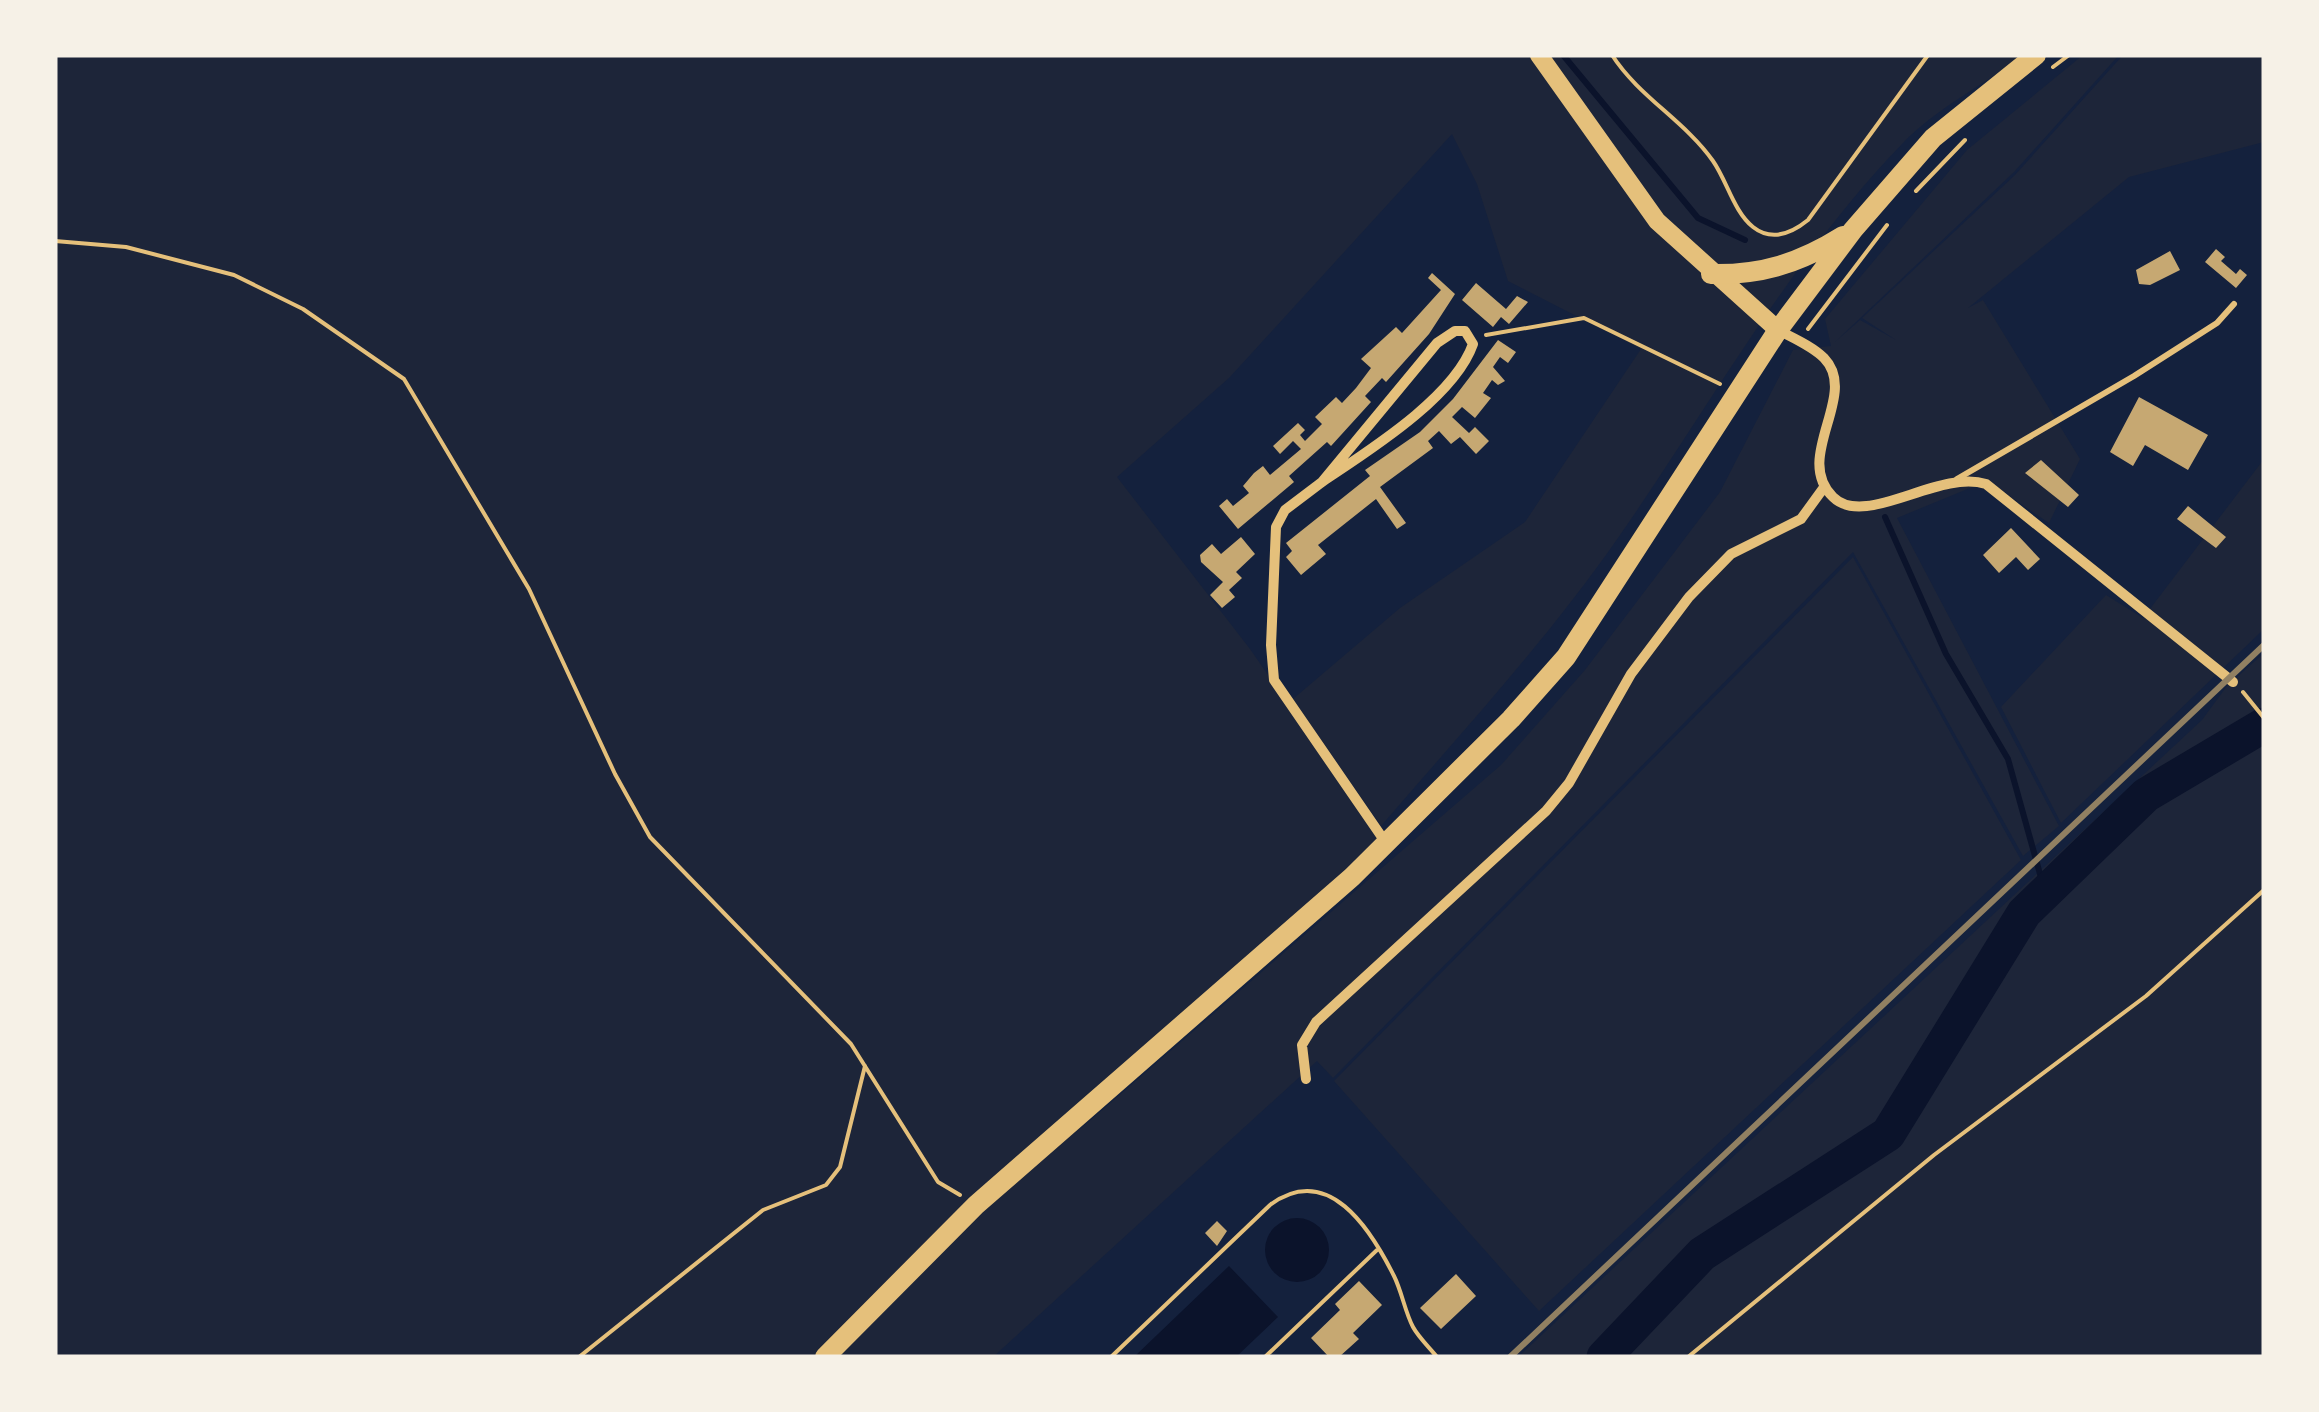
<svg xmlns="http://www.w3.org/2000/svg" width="2319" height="1412" font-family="Roboto,sans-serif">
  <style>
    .green { fill: #1d2539 }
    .water { fill: #0b132b }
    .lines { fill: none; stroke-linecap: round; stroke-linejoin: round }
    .stream { stroke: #0b132b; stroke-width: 6 }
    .river { stroke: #0b132b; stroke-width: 35 }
    .building { fill: #c6a872 }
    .path { stroke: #e5c07b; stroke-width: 4 }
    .service { stroke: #e5c07b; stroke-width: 6 }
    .minor { stroke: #e5c07b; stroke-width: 10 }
    .secondary { stroke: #e5c07b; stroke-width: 18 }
    .primary { stroke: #e5c07b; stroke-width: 20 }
    .rail { stroke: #918062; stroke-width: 6 }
  </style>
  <rect width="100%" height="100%" fill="#14213d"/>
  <!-- green -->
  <path class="green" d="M55,55H2025C1986,83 1935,109 1902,144C1789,261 1710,406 1618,538C1547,640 1462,732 1381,826L1293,699L1400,608L1525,522L1641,349L1508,281L1477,184L1452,134L1229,378L1117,477L1250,649L1380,836L1261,960L1071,1137L1501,765L1585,670L1720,492L1793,350L1831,346L1825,319L1967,150L2083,55H2119L2014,172L1835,342L1860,320L1896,340L1862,318L2015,175L2123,55H2264V142L2129,177L1968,308L1983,300L2080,459L2049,523L1987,481L1897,518L2059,826L2023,856L1853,552L1333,1078L1317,1061L993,1357H55Z
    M2264,459V629L2061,823L2001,707L2106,595L2143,618Z
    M1853,557L2021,860L1539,1311L1334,1081Z
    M2264,653V1357H1518L2202,720L2227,686Z"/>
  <!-- water -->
  <path class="water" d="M1265 1250a32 32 0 1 1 64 0a32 32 0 1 1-64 0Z
    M1229,1266L1278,1317L1236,1357H1134Z"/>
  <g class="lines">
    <!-- stream -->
    <path class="stream" d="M1563,55L1698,218L1745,240
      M1885,517L1946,654L2008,759L2045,892"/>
    <!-- river -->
    <path class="river" d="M1604,1357L1702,1254L1888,1134L2024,913L2146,795L2264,725"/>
  </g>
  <!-- building -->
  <path class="building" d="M2216,249L2225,257L2221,261L2236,274L2240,269L2247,275L2236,288L2205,262Z
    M2170,251L2180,270L2150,285L2139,284L2136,270Z
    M1432,273L1455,294L1429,334L1386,382L1382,378L1365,396L1371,402L1331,446L1327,442L1289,476L1294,482L1238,529L1219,506L1227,499L1233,506L1249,493L1243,486L1254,473L1263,466L1270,475L1301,449L1293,441L1280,454L1273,446L1298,423L1305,430L1300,435L1305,441L1322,424L1315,417L1336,397L1342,403L1356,388L1371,368L1361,359L1396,327L1402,333L1441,290L1428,278Z
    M1476,283L1506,309L1517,296L1528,302L1509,324L1501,317L1493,327L1462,300Z
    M1498,340L1516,352L1508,363L1500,357L1493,367L1505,381L1498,385L1492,380L1483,393L1491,398L1475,418L1462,407L1452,417L1469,433L1475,427L1489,441L1476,454L1460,437L1451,444L1439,431L1428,441L1433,448L1380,487L1406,523L1397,529L1376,499L1318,545L1326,554L1301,575L1286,557L1292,551L1286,543L1370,476L1365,470L1420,432L1453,399Z
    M2139,397L2208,435L2188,470L2145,445L2133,466L2110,452Z
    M2041,460L2079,495L2068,507L2025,473Z
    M2188,506L2226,537L2216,548L2177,519Z
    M2011,528L2040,559L2028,570L2016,557L1999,573L1983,555Z
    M1241,537L1255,554L1236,572L1242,578L1229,590L1235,597L1222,608L1210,595L1223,582L1201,562L1200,555L1212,544L1221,554Z
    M1217,1221L1227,1231L1217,1246L1205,1233Z
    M1456,1274L1476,1296L1441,1329L1420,1308Z
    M1359,1281L1382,1305L1353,1333L1359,1339L1339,1357H1329L1311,1338L1340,1310L1335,1304Z"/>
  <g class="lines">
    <!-- path -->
    <path class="path" d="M1612,55C1639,97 1685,121 1713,161C1727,181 1734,212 1753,227C1772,242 1792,233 1808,220L1928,55
      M2053,67L2069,55
      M1916,191L1965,140
      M55,241L126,247L234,275L303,309L404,379L529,589L615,774L650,837L851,1044L938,1182L960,1195
      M1808,329L1887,225
      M1486,335L1584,318L1720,384
      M2243,692L2264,718
      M579,1357L763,1210L826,1185L840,1167L865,1066
      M1111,1357L1270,1205C1328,1162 1370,1228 1394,1276C1402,1292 1405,1312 1413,1327C1419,1338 1430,1348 1437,1357
      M1265,1357L1377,1250
      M1688,1357L1934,1155L2146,996L2264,890"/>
    <!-- service -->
    <path class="service" d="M1957,479L2134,376L2217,323L2234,304"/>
    <!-- minor -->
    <path class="minor" d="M1778,330C1793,338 1812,346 1824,358C1860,395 1792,457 1833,497C1865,529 1938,469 1986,484L2233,682
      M1322,482C1368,451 1454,398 1473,344L1465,331H1455L1437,343L1322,482L1285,510L1276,527L1271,645L1274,680L1386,843
      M1306,1079L1302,1045L1316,1022L1546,811L1569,783L1631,674L1689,597L1731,554L1801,519L1825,486"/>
    <!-- secondary -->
    <path class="secondary" d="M1539,55L1657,221L1778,330"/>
    <!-- primary -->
    <path class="primary" d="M1711,274C1762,275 1800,263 1843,236
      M825,1357L976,1205L1352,877L1511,719L1566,657L1778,330L1853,230L1933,138L2036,55"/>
    <!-- rail -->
    <path class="rail" d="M1510,1357L2264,645"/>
  </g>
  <!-- border -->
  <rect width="2319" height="1412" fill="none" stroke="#f6f1e7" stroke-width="115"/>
</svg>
